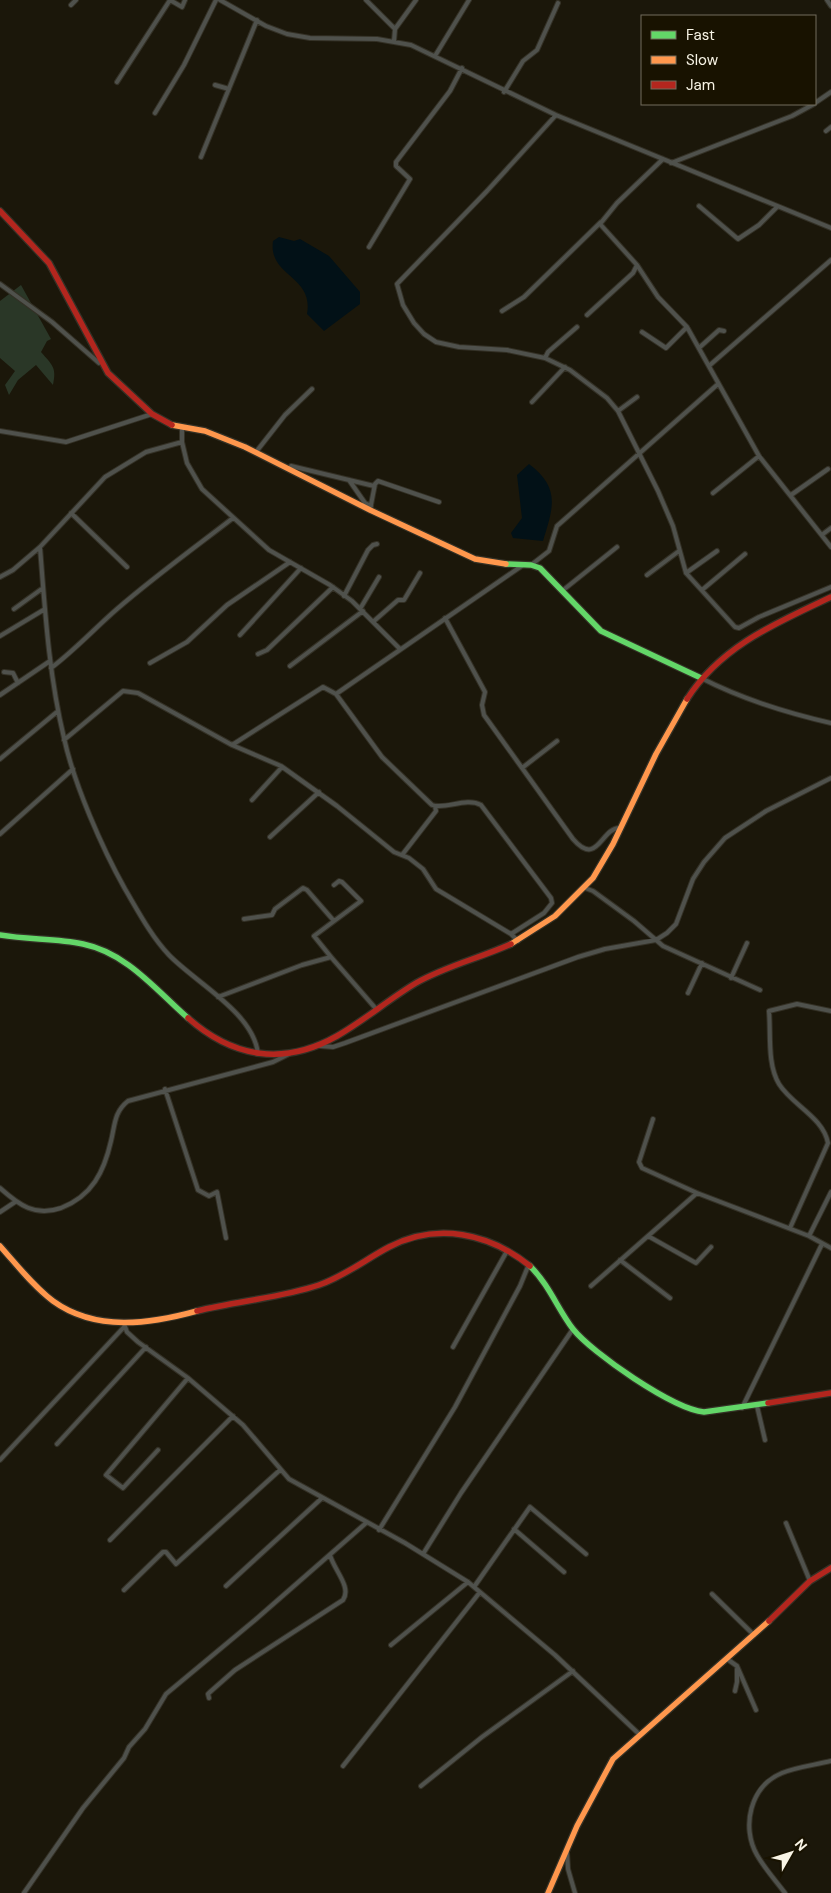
<svg xmlns="http://www.w3.org/2000/svg" width="831" height="1893" font-family="'DM Sans',sans-serif">
  <style>
    .green { fill: #2a3727 }
    .water { fill: #021117 }
    .lines { fill: none; stroke-linecap: round; stroke-linejoin: round }
    .street-casing { stroke: #343126; stroke-width: 6 }
    .fast-casing { stroke: #343126; stroke-width: 8 }
    .slow-casing { stroke: #343126; stroke-width: 8 }
    .jam-casing { stroke: #343126; stroke-width: 8 }
    .street { stroke: #4f514c; stroke-width: 4 }
    .fast { stroke: #63d668; stroke-width: 5.5 }
    .slow { stroke: #ff974d; stroke-width: 5.5 }
    .jam { stroke: #b3261e; stroke-width: 5.5 }
  </style>
  <rect width="100%" height="100%" fill="#1b170a"/>
  <!-- green -->
  <path class="green" d="M21,285L51,339L47,341L41,352C52,365 57,367 53,385L36,365L18,380L9,395L5,385L15,371L0,358V301Z"/>
  <!-- water -->
  <path class="water" d="M279,237L294,241L300,239L329,256L360,292V304L324,331L307,314C314,275 268,277 273,241Z
    M529,464C561,488 553,508 543,541L513,538L511,533L522,518L517,475Z"/>
  <g class="lines">
    <!-- street casing -->
    <g class="street-casing">
      <path id="street" d="M170,0L182,7L185,0
        M220,0L266,26L287,34L310,38L377,39L411,45L556,115L831,228
        M366,0L395,29L394,41
        M827,0L831,6
        M71,5L76,0
        M395,29L416,0
        M435,56L469,0
        M117,82L170,0
        M215,85L229,89
        M504,92L523,61L537,50L558,3
        M815,103L831,92
        M155,113L184,65L216,0
        M556,115L487,191L397,284L403,305L414,323L424,334L436,342L459,347L507,350L545,358L570,370L607,398L618,411L658,491L673,526L686,573L735,627L739,628L759,617L831,587
        M826,131L831,127
        M201,157L257,20
        M663,159L617,203L600,224L637,265L658,297L687,327L759,456L831,547
        M671,163L792,116L814,104
        M699,206L738,239L759,225L777,207
        M369,247L410,179L396,166V162L450,91L462,68
        M0,284L52,322L99,363
        M502,311L524,297L601,222
        M587,315L633,273L637,265
        M642,332L666,348L687,327
        M700,347L719,330L724,331
        M545,358L548,352L577,327
        M710,365L831,260
        M532,402L565,367
        M618,411L637,397
        M182,427V442L187,463L202,489L269,550L330,585L352,601L400,649
        M0,431L66,442L152,414
        M256,452L285,415L312,389
        M289,469L291,466L374,486
        M349,480L365,503L371,506
        M713,493L759,456
        M791,495L828,469
        M370,510L375,484L378,481L439,502
        M71,513L127,567
        M823,534L831,528
        M40,547C45,611 49,676 64,738C74,784 102,848 125,889C138,911 151,936 169,955C196,983 254,1013 258,1054
        M531,565L549,551L557,526L718,384
        M686,573L717,551
        M647,575L679,551
        M0,577L13,570L40,547L105,477L146,452L182,442
        M702,590L745,554
        M562,591L617,547
        M344,596L368,550L373,545L377,544
        M14,609L43,588
        M360,609L379,577
        M445,618L485,692L482,705L484,715L573,839C598,868 601,827 620,828
        M374,621L398,600H404L420,573
        M240,635L301,568
        M0,636L45,609
        M258,654L267,650L333,587
        M150,663L187,642L227,605L290,562
        M290,666L363,611
        M51,668C75,650 95,628 117,609C154,577 194,548 233,518
        M4,672L13,673L18,683
        M701,678C742,699 787,713 831,723
        M336,694L523,565
        M0,695L50,661
        M64,740L123,691L138,693L232,745L281,766L337,806L394,852L409,858L423,869L436,889L511,934L518,941
        M232,745L323,687L336,694L382,757L432,805C445,810 466,797 481,805L551,898L552,903L544,913L511,934
        M0,759L58,711
        M522,768L557,741
        M252,800L282,767
        M0,834L73,769
        M270,837L319,792
        M402,855L436,811L435,806
        M585,888L593,891L634,921L663,946L760,990
        M244,919L272,915L275,909L303,888L307,890L334,921
        M331,957L314,936L361,901L342,882L339,881L334,885
        M731,978L747,943
        M688,993L702,963
        M218,997L302,965L331,957L377,1010
        M320,1046L333,1047L345,1043L578,957L605,949L656,940L667,933L676,924L693,879L704,862L725,838L766,811L831,778
        M165,1089L198,1190L209,1196L217,1192L226,1238
        M653,1119L639,1162L642,1168L697,1193L809,1236L831,1248
        M0,1188C19,1205 35,1217 61,1208C92,1196 104,1172 111,1141C115,1125 114,1112 128,1101L273,1062L289,1054
        M0,1212L15,1202
        M790,1228L828,1143C823,1117 792,1105 779,1084C767,1064 771,1034 769,1011L797,1004L831,1011
        M648,1236L696,1263L711,1247
        M809,1236L831,1192
        M620,1260L670,1298
        M591,1286L697,1193
        M124,1324L127,1332L138,1342L188,1378L243,1425L289,1479L405,1543L468,1582L555,1655L639,1734
        M453,1347L507,1251
        M757,1406L765,1440
        M742,1408L822,1244
        M57,1444L146,1347
        M158,1450L123,1488L106,1475L188,1378
        M0,1460L124,1327
        M786,1523L810,1581
        M514,1529L564,1572
        M379,1530L455,1407L520,1286L529,1264
        M110,1540L233,1416
        M423,1554L461,1493L573,1329
        M226,1586L322,1498
        M474,1587L530,1507L586,1554
        M124,1590L163,1552H166L176,1564L280,1470
        M712,1594L754,1635
        M391,1645L468,1582
        M727,1659L737,1666L756,1710
        M735,1691L737,1682V1669
        M209,1698L208,1694L210,1692L235,1670L343,1600C352,1587 334,1570 330,1555
        M343,1766L480,1592
        M421,1786L482,1737L573,1671
        M567,1852L568,1869L575,1893
        M24,1893L83,1808L124,1758L129,1747L145,1729L166,1694L255,1620L366,1523
        M785,1893C776,1881 765,1869 757,1855C741,1827 750,1786 782,1773C797,1767 815,1765 831,1761"/>
    </g>
    <!-- fast casing -->
    <g class="fast-casing">
      <path id="fast" d="M506,564L531,565L540,568L601,631L701,678
        M0,935C28,940 56,938 83,944C127,953 156,990 188,1018
        M530,1266C550,1286 557,1308 573,1329C592,1353 673,1409 704,1412L768,1403"/>
    </g>
    <!-- slow casing -->
    <g class="slow-casing">
      <path id="slow" d="M172,425L205,431L245,447L370,510L475,559L506,564
        M511,944L555,916L593,878L613,844L656,754L687,699
        M0,1246C17,1265 33,1286 53,1301C96,1332 150,1324 197,1311
        M548,1893L577,1826L613,1759L769,1621"/>
    </g>
    <!-- jam casing -->
    <g class="jam-casing">
      <path id="jam" d="M0,211L49,263L108,373L152,414L172,425
        M687,699C721,646 776,623 831,597
        M188,1018C233,1058 284,1066 337,1036C365,1020 389,999 416,983C446,966 480,958 511,944
        M197,1311C237,1301 280,1298 319,1285C345,1276 366,1259 389,1247C437,1222 489,1233 530,1266
        M768,1403L831,1393
        M769,1621L810,1581L831,1568"/>
    </g>
    <!-- street -->
    <use href="#street" class="street"/>
    <!-- fast -->
    <use href="#fast" class="fast"/>
    <!-- slow -->
    <use href="#slow" class="slow"/>
    <!-- jam -->
    <use href="#jam" class="jam"/>
  </g>
  <!-- legend -->
  <rect x="641" y="15" width="175" height="90" fill="#181200" stroke="#726c5c"/>
  <rect x="651" y="31" width="25" height="8" fill="#63d668" stroke="#726c5c"/>
  <text x="686" y="40" font-size="15" fill="#f8f4e5">Fast</text>
  <rect x="651" y="56" width="25" height="8" fill="#ff974d" stroke="#726c5c"/>
  <text x="686" y="65" font-size="15" fill="#f8f4e5">Slow</text>
  <rect x="651" y="81" width="25" height="8" fill="#b3261e" stroke="#726c5c"/>
  <text x="686" y="90" font-size="15" fill="#f8f4e5">Jam</text>
  <!-- north arrow -->
  <g transform="translate(791 1853) rotate(51)" stroke="#181200" stroke-width="4" paint-order="stroke">
  <path d="M0-4L9 19L0 12L-9 19Z" fill="#f8f4e5"/>
  <text y="-8" font-size="14" font-weight="bold" text-anchor="middle" fill="#f8f4e5">N</text>
  </g>
</svg>
